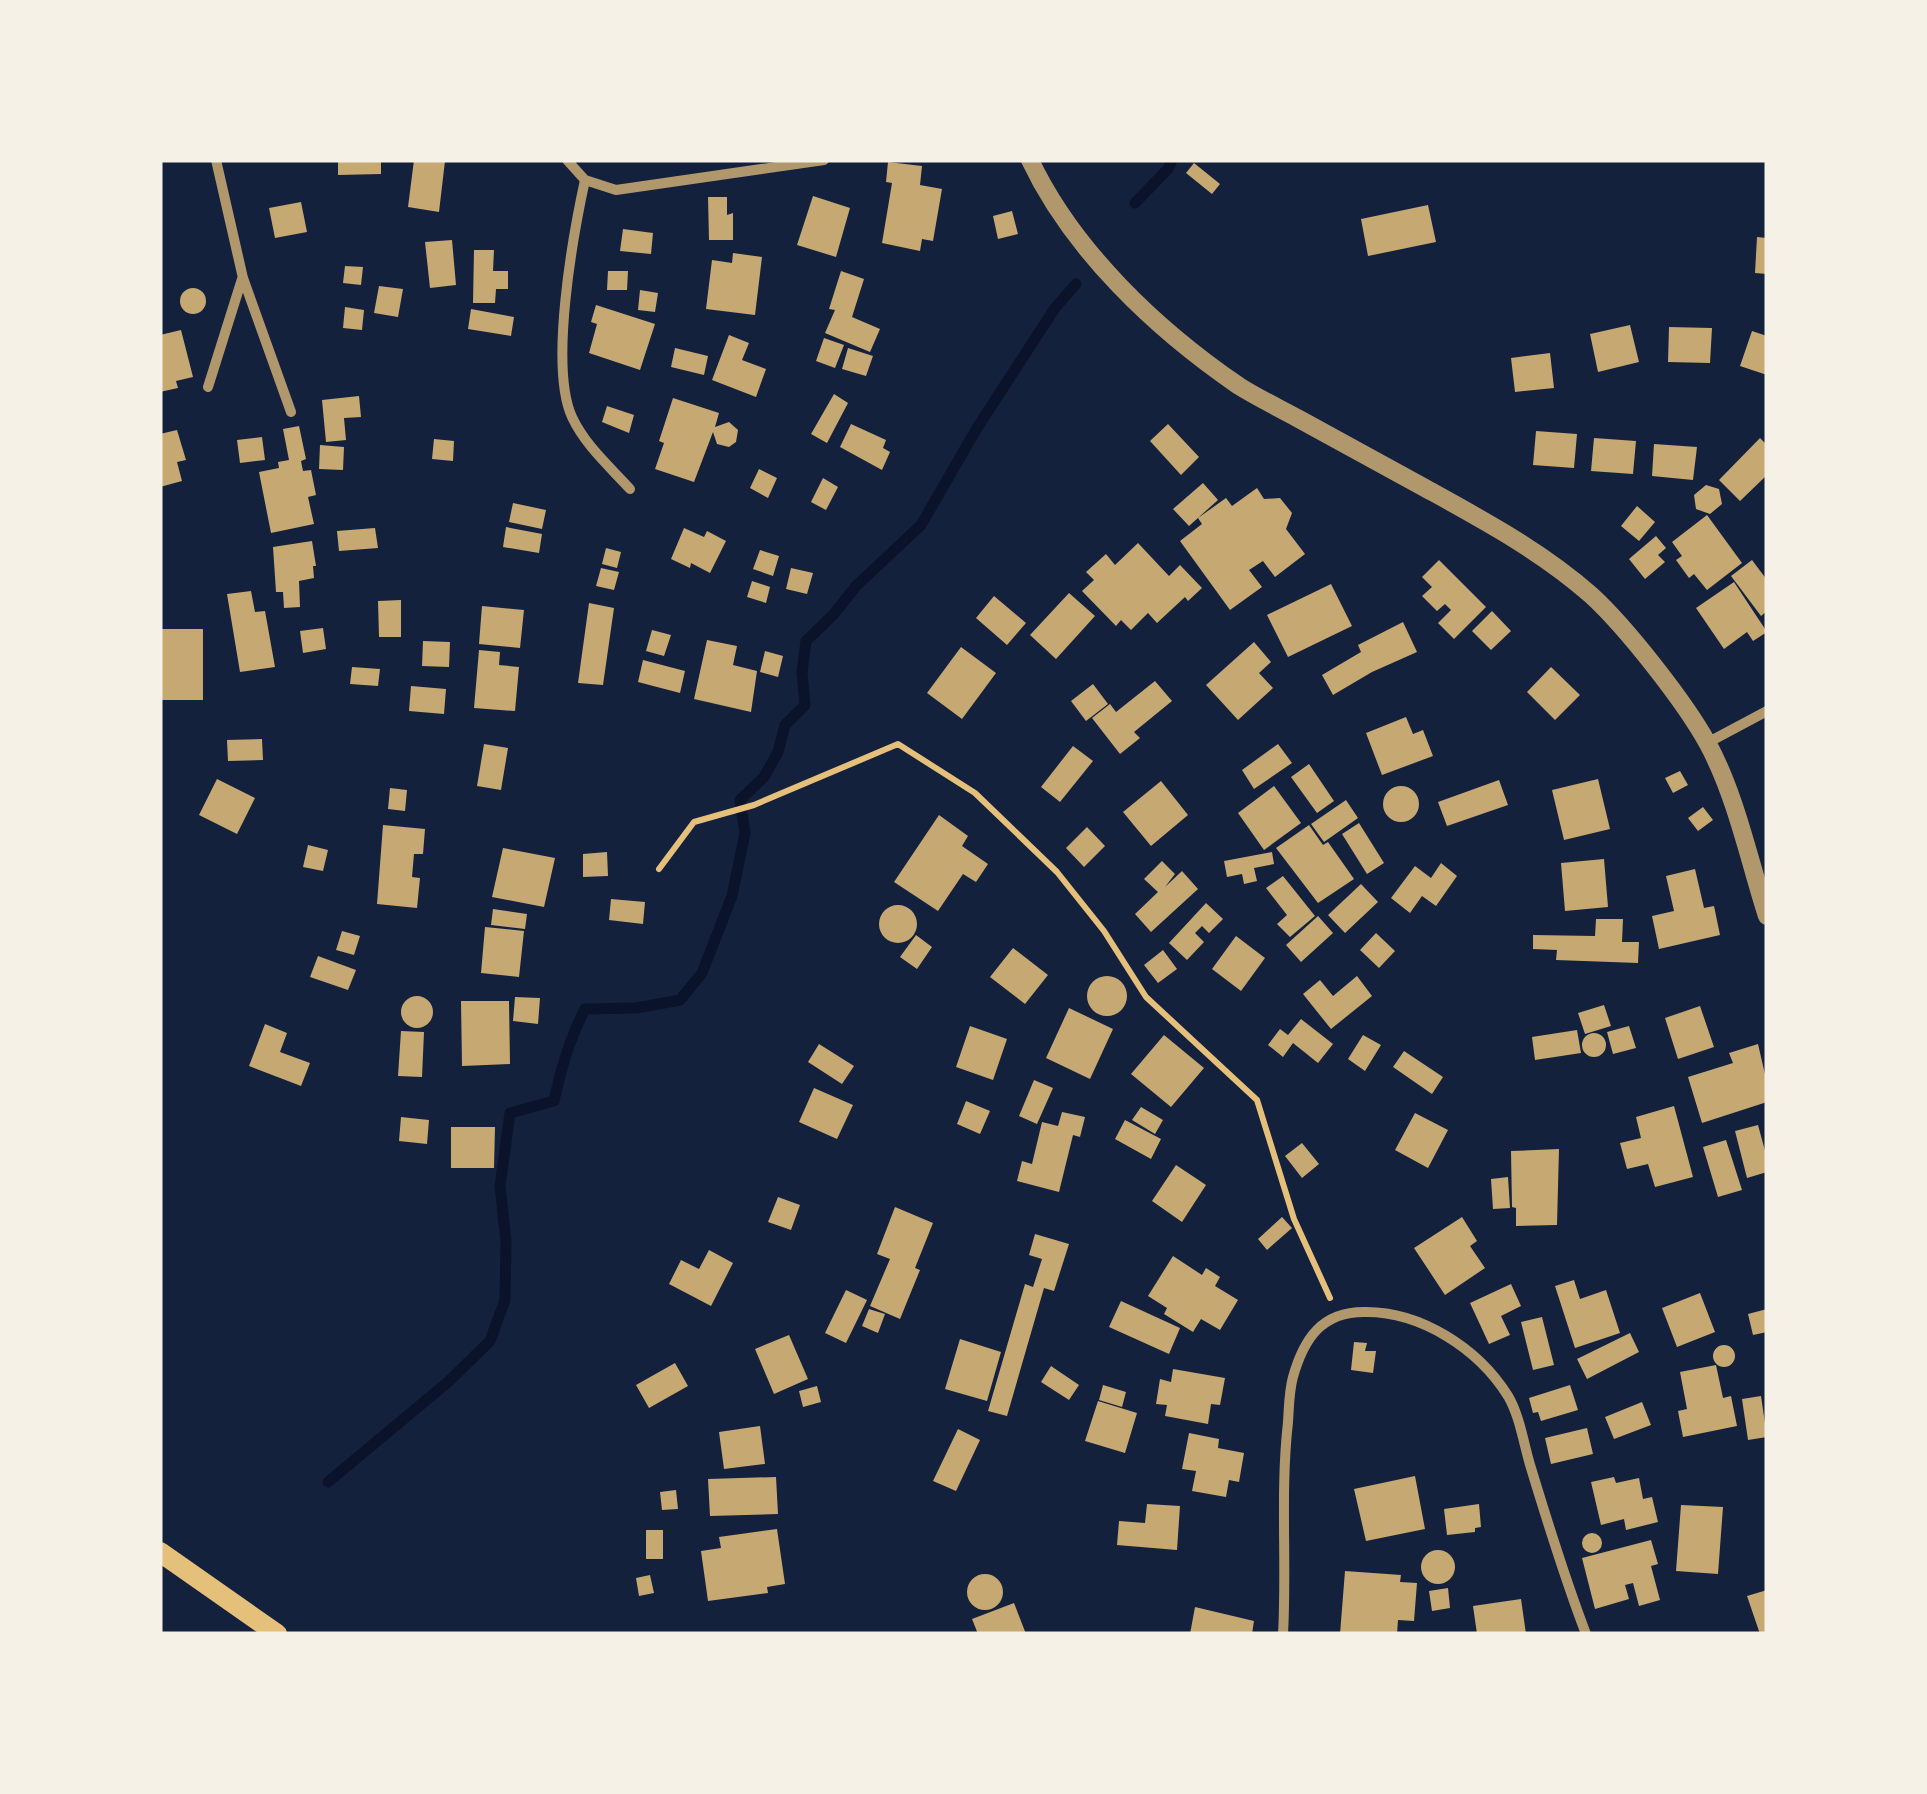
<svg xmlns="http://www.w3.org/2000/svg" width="1927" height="1794" font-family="'DejaVu Sans',sans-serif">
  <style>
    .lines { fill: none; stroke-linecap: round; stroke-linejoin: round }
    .stream { stroke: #0b132b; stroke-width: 11 }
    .building { fill: #c6a872 }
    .path { stroke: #e5c07b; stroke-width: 6 }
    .minor { stroke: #b1986c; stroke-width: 10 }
    .tertiary { stroke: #b1986c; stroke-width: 18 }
    .secondary { stroke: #e5c07b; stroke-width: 20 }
  </style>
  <rect width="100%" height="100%" fill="#14213d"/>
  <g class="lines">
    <!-- stream -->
    <path class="stream" d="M1135,203L1168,169L1172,160
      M328,1482L448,1382L490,1341L505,1300L506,1242L500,1186L510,1113L554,1101C561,1068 570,1038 585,1009L636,1008L680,1000L702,973L732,896L745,833L740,800L764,777L778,752L785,725L805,705L802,672L806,641L833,615L856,586L921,525L977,428L1055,308L1076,284"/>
  </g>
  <!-- building -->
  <path class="building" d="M338,160H381V174L338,175Z
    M414,160L445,161L439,212L408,207Z
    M888,162L922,166L920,185L942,189L933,241L922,239L920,251L882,243L892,183L886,182Z
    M1194,163L1220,184L1212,194L1186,173Z
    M813,196L850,208L836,257L797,245Z
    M708,197H727V215L733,213V240H709Z
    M301,202L307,232L275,238L269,208Z
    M1428,205L1436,242L1368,256L1361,219Z
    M1012,211L1018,234L998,239L993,216Z
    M623,229L653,233L651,254L620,251Z
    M1757,237L1767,238V274L1755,273Z
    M452,240L456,285L430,288L425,242Z
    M474,250H494L493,271H508V289H496L495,303H473Z
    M733,253L762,257L755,315L706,309L712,260L732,263Z
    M345,266L363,267L361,285L343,283Z
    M608,271H628L627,290H607Z
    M841,271L864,279L852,317L880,329L870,352L825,333L835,310L829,309Z
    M379,286L403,289L398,317L374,313Z
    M180 301a13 13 0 1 1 26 0a13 13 0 1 1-26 0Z
    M640,290L658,293L655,312L638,310Z
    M596,305L655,324L640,370L589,353L597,324L591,322Z
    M345,307L364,310L362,330L343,328Z
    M471,309L514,317L511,336L468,329Z
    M1630,325L1639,362L1598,372L1590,334Z
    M1669,327L1712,328L1710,363L1668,362Z
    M181,330L193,377L176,381L178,388L160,392V335Z
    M1752,331L1767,336V375L1740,366Z
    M729,335L749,343L742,360L766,369L756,397L712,380Z
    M824,338L844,345L835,368L816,361Z
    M675,348L708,356L704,375L671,367Z
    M848,348L873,356L866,376L842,369Z
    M1550,353L1554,388L1515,392L1511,358Z
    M834,394L848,403L827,443L811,434Z
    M359,396L361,417L344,418L346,440L326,442L322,400Z
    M673,398L719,413L715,427L729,422L738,430L736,442L729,447L717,444L713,432L694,482L655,469L664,443L659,441Z
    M607,406L634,415L629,433L602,422Z
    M851,424L886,440L883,448L890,452L882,470L840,447Z
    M1168,424L1199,457L1181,475L1150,441Z
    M299,426L306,459L301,461L303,471L311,470L316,495L308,497L314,524L271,533L259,472L279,468L278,462L289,460L283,429Z
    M177,430L186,460L177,462L182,481L160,487V434Z
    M1536,431L1577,434L1574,468L1533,465Z
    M262,437L265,460L240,463L237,440Z
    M1594,438L1636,441L1633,474L1591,471Z
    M1760,438L1767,445V475L1740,501L1719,480Z
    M434,439L454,441L453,461L432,459Z
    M1654,444L1697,447L1693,480L1652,476Z
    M320,445L344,447L343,470L319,469Z
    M759,469L777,478L768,498L750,488Z
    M823,478L838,487L826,510L811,502Z
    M1203,483L1218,500L1189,526L1173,509Z
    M1706,485L1719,489L1722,504L1710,514L1696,509L1694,495Z
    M1257,488L1264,499L1280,498L1292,513L1286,529L1305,554L1275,577L1263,561L1249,570L1262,587L1230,610L1180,541L1202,524L1198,518L1226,498L1232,506Z
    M513,503L546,510L542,529L509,522Z
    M1637,506L1655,522L1639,541L1621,526Z
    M1707,515L1742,563L1707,590L1694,574L1689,578L1676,560L1682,556L1672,542Z
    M506,527L542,534L539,553L503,547Z
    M375,528L378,548L339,551L337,531Z
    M684,528L704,537L707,531L726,541L710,573L691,563L690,568L671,559Z
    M1656,536L1666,548L1658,555L1665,562L1645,579L1629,559Z
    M312,541L316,566H313L314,578L299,581L300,607L284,608L283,592H276L273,547Z
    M1138,543L1169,576L1180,565L1202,588L1188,601L1185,597L1157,623L1148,613L1131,630L1121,620L1116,626L1082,591L1094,580L1086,572L1106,554L1115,565Z
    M606,548L621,552L617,568L602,564Z
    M760,550L779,556L773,576L753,569Z
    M1439,560L1486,607L1454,639L1438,623L1451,610L1445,604L1437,611L1422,596L1432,587L1422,577Z
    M1752,560L1767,580V611L1761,616L1731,576Z
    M601,568L619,572L614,590L596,586Z
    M791,568L813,573L807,594L786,589Z
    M752,581L770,587L766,603L747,597Z
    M1734,582L1767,632L1753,641L1747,632L1724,649L1696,608Z
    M1331,584L1352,626L1288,657L1267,615Z
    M251,591L255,612L265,611L275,667L240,672L227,594Z
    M1069,593L1095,616L1056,659L1030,635Z
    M994,596L1026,623L1007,645L976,618Z
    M401,600V637H379L378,601Z
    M589,603L614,608L603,685L578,683Z
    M482,606L524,610L520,648L479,644Z
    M1492,611L1511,631L1491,650L1472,631Z
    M1403,622L1417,652L1372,672L1333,695L1322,675L1361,652L1358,645Z
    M323,628L326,649L303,653L300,631Z
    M160,629H203V700H160Z
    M652,630L671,635L664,656L646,651Z
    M707,640L737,646L733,665L757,671L751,712L694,699Z
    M423,641L450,642L449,667L422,666Z
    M1254,642L1271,662L1259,673L1273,688L1238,720L1206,685Z
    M961,647L996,673L962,719L927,693Z
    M479,650L500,652L499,665L519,667L515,711L474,708Z
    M765,651L783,656L778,677L760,672Z
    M643,660L685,671L680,693L638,682Z
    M352,667L380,669L378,686L350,684Z
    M1551,667L1580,695L1555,720L1527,692Z
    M1155,681L1172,701L1134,732L1140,738L1120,754L1092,718L1110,704L1116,712Z
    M1093,684L1108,704L1086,721L1071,701Z
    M411,686L446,689L444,714L409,711Z
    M1406,717L1413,734L1423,730L1433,756L1382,775L1366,733Z
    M262,739L263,760L228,761L227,740Z
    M484,744L508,748L501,790L477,786Z
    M1278,744L1292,763L1254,789L1242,770Z
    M1073,746L1093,761L1060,802L1041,787Z
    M1309,764L1334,801L1317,813L1291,777Z
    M1680,771L1688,785L1673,793L1665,778Z
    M217,779L255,798L237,834L199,815Z
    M1598,779L1610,829L1564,840L1552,790Z
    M1499,780L1508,805L1447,826L1438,802Z
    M1161,781L1188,815L1151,846L1123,812Z
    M1274,786L1301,823L1264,850L1238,813Z
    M1383 804a18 18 0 1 1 36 0a18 18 0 1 1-36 0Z
    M390,788L407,790L405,811L388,809Z
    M1346,800L1358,818L1324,842L1311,824Z
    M1703,807L1713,820L1698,831L1688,818Z
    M939,815L968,836L962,846L988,864L976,882L963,874L938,911L894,882Z
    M1359,823L1384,863L1367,874L1342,834Z
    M383,825L425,829L423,854H414L412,877L420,878L417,908L377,904Z
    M1309,825L1323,845L1328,842L1354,879L1318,903L1276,848Z
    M1087,827L1105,846L1084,867L1066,848Z
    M308,845L328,850L323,871L303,867Z
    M503,848L555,858L544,907L492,897Z
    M607,852L608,876L583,877V854Z
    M1272,852L1274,864L1254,868L1257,881L1244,884L1242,874L1227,877L1224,861Z
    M1604,859L1608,907L1565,911L1561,863Z
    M1162,861L1175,874L1165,887L1182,871L1198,889L1151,932L1135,914L1158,892L1144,879Z
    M1441,863L1457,876L1436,906L1422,896L1410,913L1391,898L1415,866L1431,878Z
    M1695,869L1704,908L1714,906L1720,935L1659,949L1652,916L1674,911L1666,876Z
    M1283,876L1315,916L1290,937L1277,924L1287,915L1266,888Z
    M1361,884L1378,902L1345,933L1328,915Z
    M611,899L645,902L643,924L609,920Z
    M1206,903L1223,919L1209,933L1202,926L1195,933L1204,942L1187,960L1169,943Z
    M879 924a19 19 0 1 1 38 0a19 19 0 1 1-38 0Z
    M493,909L527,914L525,929L491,925Z
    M1318,916L1333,933L1301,962L1286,945Z
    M1596,919H1623L1622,942H1639L1638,963L1556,960L1557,950L1533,949V935L1595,936Z
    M485,927L524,931L519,977L481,973Z
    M342,931L360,936L354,955L336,950Z
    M1376,933L1395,951L1379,968L1360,950Z
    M916,935L932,947L917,969L900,957Z
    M1236,936L1265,958L1241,991L1212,969Z
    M1013,948L1048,975L1025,1004L990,977Z
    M1163,950L1177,969L1158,983L1144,965Z
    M318,956L356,970L348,990L310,977Z
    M1357,976L1372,996L1331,1029L1303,994L1320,980L1333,996Z
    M1087 996a20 20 0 1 1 40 0a20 20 0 1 1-40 0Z
    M401 1012a16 16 0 1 1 32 0a16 16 0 1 1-32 0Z
    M515,997L540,998L538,1024L513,1021Z
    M461,1001H509L510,1064L462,1066Z
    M1604,1005L1611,1026L1585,1034L1578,1013Z
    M1700,1006L1714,1047L1678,1059L1665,1018Z
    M1069,1008L1113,1029L1090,1079L1046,1058Z
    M1301,1019L1333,1044L1318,1063L1293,1043L1283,1057L1268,1045L1280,1029L1288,1035Z
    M265,1024L287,1033L280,1052L310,1063L301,1086L249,1066Z
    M970,1026L1007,1039L993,1080L956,1067Z
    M1629,1026L1636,1048L1613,1054L1607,1032Z
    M1577,1030L1581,1053L1535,1060L1532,1037Z
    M401,1031L424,1032L422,1077L398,1076Z
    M1582 1045a12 12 0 1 1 24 0a12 12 0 1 1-24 0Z
    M1164,1035L1204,1068L1171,1107L1131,1074Z
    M1363,1035L1381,1045L1365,1071L1348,1059Z
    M819,1044L854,1066L842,1084L808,1062Z
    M1758,1044L1767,1083V1102L1702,1123L1688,1077L1733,1063L1729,1053Z
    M1404,1051L1443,1077L1432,1094L1393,1067Z
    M1034,1080L1053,1088L1037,1124L1019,1116Z
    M814,1088L853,1105L837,1139L799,1122Z
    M966,1101L990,1111L980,1134L957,1124Z
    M1674,1106L1693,1177L1655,1187L1648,1164L1627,1169L1620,1143L1641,1138L1636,1117Z
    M1141,1107L1163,1120L1155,1134L1132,1120Z
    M1062,1112L1085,1117L1080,1137L1073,1135L1059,1192L1017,1181L1022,1161L1032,1164L1042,1122L1058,1126Z
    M1415,1113L1448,1130L1428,1168L1395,1150Z
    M401,1117L429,1120L427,1144L399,1141Z
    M1125,1120L1161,1139L1151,1159L1115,1139Z
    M1758,1125L1767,1158V1172L1747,1178L1735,1131Z
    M451,1127H495L494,1168H451Z
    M1726,1140L1742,1190L1718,1197L1703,1147Z
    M1302,1143L1319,1164L1302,1178L1285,1156Z
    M1559,1149L1557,1225L1516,1226V1208L1512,1207L1511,1151Z
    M1176,1165L1206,1185L1182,1222L1152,1201Z
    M1508,1177L1510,1208L1493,1209L1491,1179Z
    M778,1197L800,1205L791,1230L768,1222Z
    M895,1207L933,1223L915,1268L920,1270L900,1319L870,1306L890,1259L877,1254Z
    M1282,1217L1292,1228L1267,1250L1258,1239Z
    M1462,1217L1477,1241L1470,1246L1485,1268L1445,1295L1414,1248Z
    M1035,1234L1069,1244L1054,1291L1044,1288L1007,1416L988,1411L1025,1284L1033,1287L1042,1259L1029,1255Z
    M709,1250L733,1263L711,1306L669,1284L681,1260L699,1269Z
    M1173,1256L1202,1275L1206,1268L1220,1277L1215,1286L1238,1300L1220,1330L1201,1319L1193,1332L1164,1314L1167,1308L1148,1296Z
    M1574,1280L1580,1299L1606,1290L1620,1333L1575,1348L1555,1286Z
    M1511,1284L1521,1306L1501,1316L1510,1335L1489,1344L1470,1303Z
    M846,1290L867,1300L846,1343L825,1333Z
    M1700,1293L1715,1332L1677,1347L1662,1308Z
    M1121,1301L1180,1328L1169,1354L1109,1327Z
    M869,1309L885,1314L878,1333L862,1326Z
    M1767,1309V1332L1753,1335L1748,1314Z
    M1542,1317L1554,1365L1533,1370L1521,1322Z
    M1630,1333L1639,1352L1587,1379L1577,1359Z
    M789,1335L808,1379L774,1394L755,1349Z
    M960,1339L1001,1352L987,1401L945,1389Z
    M1354,1342L1367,1343L1365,1351H1376L1373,1373L1351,1370Z
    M1713 1356a11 11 0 1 1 22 0a11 11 0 1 1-22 0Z
    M675,1363L688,1386L649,1408L636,1385Z
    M1716,1365L1723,1398L1731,1396L1737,1426L1683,1437L1678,1411L1687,1409L1680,1372Z
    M1051,1366L1079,1385L1069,1400L1041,1382Z
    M1173,1369L1225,1378L1220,1405L1211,1404L1208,1424L1165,1416L1167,1405L1156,1404L1160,1379L1171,1382Z
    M1103,1385L1126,1392L1122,1407L1099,1400Z
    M1570,1385L1578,1410L1541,1421L1538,1412L1533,1413L1529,1398Z
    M817,1386L821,1402L803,1407L799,1391Z
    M1761,1396L1767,1437L1748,1440L1742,1399Z
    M1098,1401L1137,1413L1125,1453L1085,1441Z
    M1642,1402L1651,1425L1614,1439L1605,1417Z
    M760,1426L765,1464L724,1469L719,1432Z
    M1587,1428L1593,1454L1551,1464L1545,1438Z
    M958,1429L980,1440L956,1491L933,1481Z
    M1189,1433L1219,1439L1218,1448L1244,1453L1239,1482L1229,1480L1226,1497L1192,1491L1196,1471L1182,1469Z
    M1415,1476L1425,1529L1366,1541L1354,1489Z
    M776,1477L778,1514L710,1516L708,1479Z
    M1614,1477L1616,1483L1639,1478L1643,1499L1652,1497L1658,1522L1626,1530L1624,1519L1601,1525L1591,1482Z
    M676,1490L678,1509L662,1510L660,1492Z
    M1147,1504L1180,1506L1177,1550L1117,1545L1119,1521L1145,1523Z
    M1479,1504L1481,1527L1475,1528V1532L1447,1535L1444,1509Z
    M1681,1505L1723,1507L1718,1574L1676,1571Z
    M777,1529L785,1584L767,1587L768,1593L708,1601L701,1551L721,1548L719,1537Z
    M646,1530H663V1559H646Z
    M1582 1543a10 10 0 1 1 20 0a10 10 0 1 1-20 0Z
    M1651,1540L1658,1564L1651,1566L1660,1600L1639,1606L1633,1583L1625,1585L1629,1599L1595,1609L1582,1558Z
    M1421 1567a17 17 0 1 1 34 0a17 17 0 1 1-34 0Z
    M1345,1571L1401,1575L1400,1582L1417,1583L1414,1621L1398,1620L1397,1634H1340Z
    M967 1592a18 18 0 1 1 36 0a18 18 0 1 1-36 0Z
    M650,1575L654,1593L639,1596L636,1578Z
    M1448,1588L1450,1608L1432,1611L1429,1591Z
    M1767,1590V1634H1760L1747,1596Z
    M1521,1599L1526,1634H1477L1473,1606Z
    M1014,1603L1026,1634H978L972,1619Z
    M1195,1607L1254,1621L1252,1634H1190Z"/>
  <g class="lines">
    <!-- path -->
    <path class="path" d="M659,869L694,822L754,805L898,744L975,793L1057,872L1104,931L1146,997L1257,1100L1294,1219L1330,1298"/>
    <!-- minor -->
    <path class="minor" d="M216,160L243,278L291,412
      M567,160L585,180L616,190L824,160
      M585,180C573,235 549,367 572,417C585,445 609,466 630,489
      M208,387L242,279
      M1707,743L1767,711
      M1283,1634C1287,1563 1280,1493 1288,1422C1289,1407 1289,1391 1293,1377C1304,1338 1322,1312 1364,1312C1420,1311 1478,1348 1508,1396C1520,1416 1524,1446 1531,1468C1548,1524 1565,1579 1586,1634"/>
    <!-- tertiary -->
    <path class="tertiary" d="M1030,160C1073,251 1157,330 1239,386C1258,398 1279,408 1299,419C1341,442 1383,465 1425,488C1483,520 1541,551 1591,595C1626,627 1685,702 1708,744C1736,796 1749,860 1767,916"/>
    <!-- secondary -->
    <path class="secondary" d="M160,1552L277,1634"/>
  </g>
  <!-- border -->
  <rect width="1927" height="1794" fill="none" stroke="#f6f1e7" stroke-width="325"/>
</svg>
